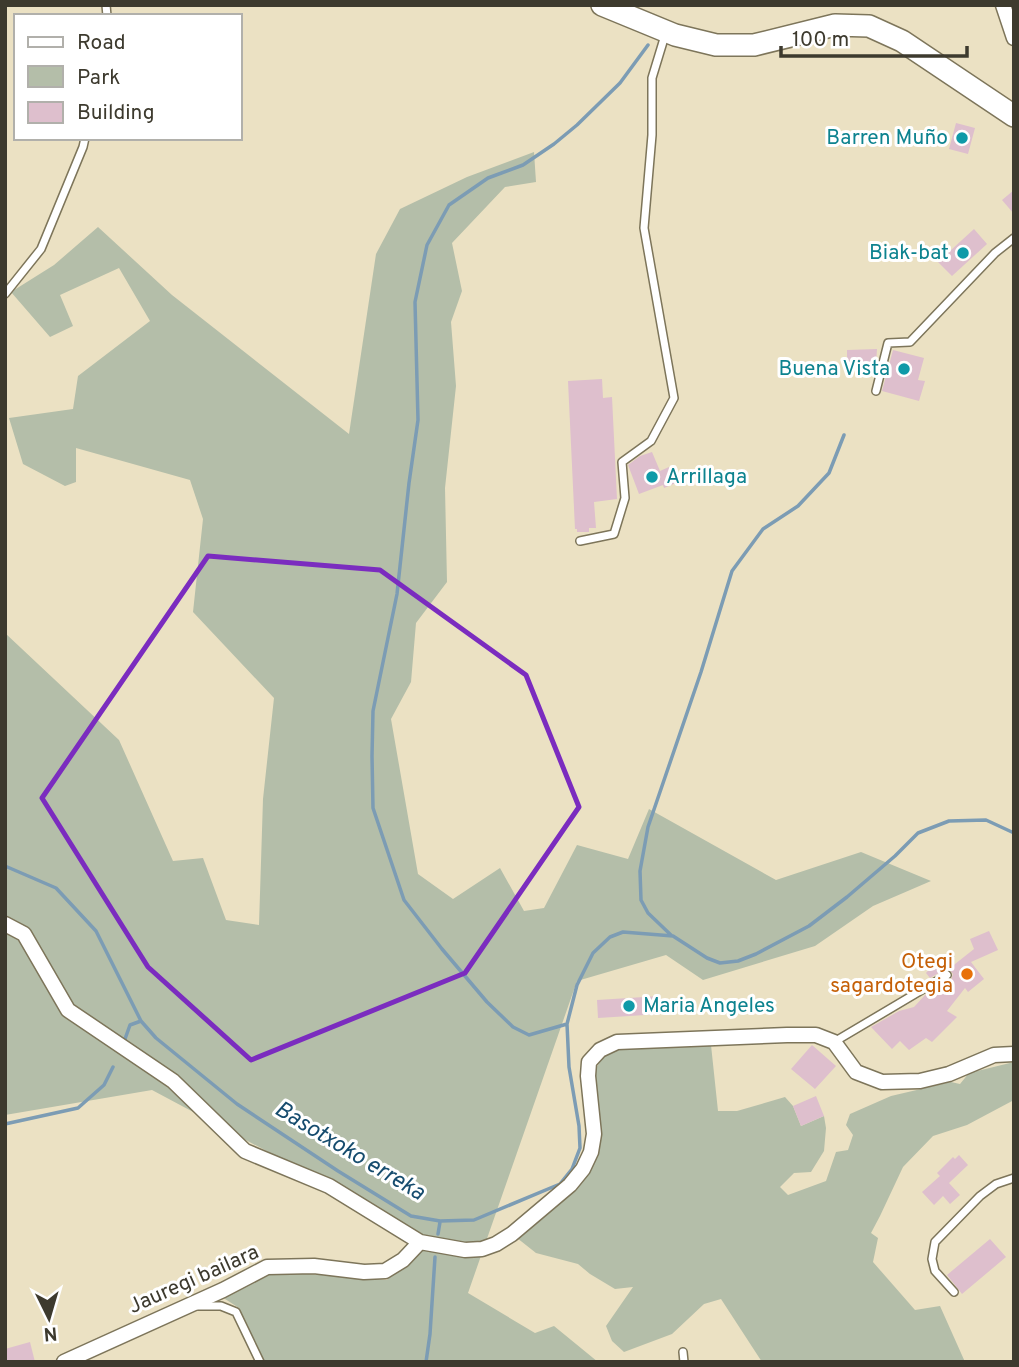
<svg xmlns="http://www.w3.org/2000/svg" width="1019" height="1367" font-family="Overpass,sans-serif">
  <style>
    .green { fill: #b4bea9 }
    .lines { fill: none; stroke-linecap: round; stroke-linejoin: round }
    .stream { stroke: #7c9cb4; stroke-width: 3.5 }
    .building { fill: #debfcd }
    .lane-casing { stroke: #7d755a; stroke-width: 10 }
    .street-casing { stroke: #7d755a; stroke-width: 17 }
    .secondary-casing { stroke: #7d755a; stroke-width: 24 }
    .lane { stroke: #fff; stroke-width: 7 }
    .street { stroke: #fff; stroke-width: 14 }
    .secondary { stroke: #fff; stroke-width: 21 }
    .marked { fill: none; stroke: #7b2cbf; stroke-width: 5; stroke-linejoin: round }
    .culture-dot { fill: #0f9aa8; stroke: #fff; stroke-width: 2.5 }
    .food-dot { fill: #e8710a; stroke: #fff; stroke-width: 2.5 }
    .labels { text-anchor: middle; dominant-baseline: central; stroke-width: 6; stroke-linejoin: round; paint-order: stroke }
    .culture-label { font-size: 21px; fill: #0d838f; stroke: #fff; text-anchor: end }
    .food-label { font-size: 21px; fill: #c56008; stroke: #fff; text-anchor: end }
    .street-label { font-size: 21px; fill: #3d3a2e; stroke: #fff }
    .water-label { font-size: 23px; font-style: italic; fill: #164c6e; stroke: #fff }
  </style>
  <rect width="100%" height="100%" fill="#ebe1c3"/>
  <!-- green -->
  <path class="green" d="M534,152L536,182L505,187L452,243L462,291L451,322L456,386L445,488L447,582L416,623L411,682L391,719L418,874L453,899L500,868L524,911L544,908L577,845L628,859L649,809L776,880L861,852L931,881L873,906L815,946L703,980L666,955L577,981L468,1293L535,1333L554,1326L598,1362H263L239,1308L222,1297L269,1271L387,1280L428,1237L152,1090L5,1115V633L119,740L173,861L203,858L226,920L259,925L263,799L274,698L193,612L203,519L190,480L76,448V482L65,486L23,464L9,418L73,409L78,376L150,321L119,268L60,295L73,326L50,337L11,292L54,265L98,227L172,295L349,434L376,254L400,209L467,177Z
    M711,1045L718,1111H737L785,1097L793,1106L801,1126L824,1116L826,1128L824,1151L811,1172L794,1173L780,1187L788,1195L826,1181L836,1152L848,1150L853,1135L846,1125L850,1114L891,1096L951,1082L960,1084L969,1073L1014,1062V1100L967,1125L933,1136L903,1167L880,1216L871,1233L878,1238L873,1262L915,1310L940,1306L965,1362H762L721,1299L704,1304L672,1334L624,1352L612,1341L606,1326L633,1287L615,1289L590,1274L578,1264L536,1253L512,1234L583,1169L595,1070C602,1058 607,1051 621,1047Z"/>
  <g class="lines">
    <!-- stream -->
    <path class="stream" d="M5,866L56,888L96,931L141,1021L156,1038L237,1104L338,1171L411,1216L440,1221L474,1220L560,1184L572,1169L580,1148L579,1126L569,1067L567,1024L577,985L593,953L610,937L623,932L673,936L707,958L720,963L738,961L756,954L809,926L847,897L895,856L918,833L949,821L986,820L1014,833
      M672,936L648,913L641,900L640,871L648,827L701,672L732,571L763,529L798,506L829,473L844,435
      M567,1024L529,1035L513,1027L487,1002L442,949L404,900L373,808L372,756L373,711L397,594L409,483L418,420L415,302L427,245L449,205L488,178L523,165L554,144L577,125L620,83L648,45
      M125,1039L130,1025L141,1021
      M5,1124L78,1108L104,1085L113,1067
      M438,1234L440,1222
      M426,1362L430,1334L435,1257"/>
  </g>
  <!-- building -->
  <path class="building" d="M956,123L975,128L968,154L949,149Z
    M1014,190V214L1002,200Z
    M974,229L987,244L952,276L938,262Z
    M877,349L876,364L847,365V350Z
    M893,350L924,358L918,380L925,381L919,401L882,391Z
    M602,379L603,398L612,397L617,499L594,502L596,528H589V532H577V529H575L568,381Z
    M652,452L660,471L669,467L676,483L664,488L663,485L639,494L628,465L640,456Z
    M989,931L998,950L971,962L984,979L968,992L965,988L947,1011L957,1017L932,1042L926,1038L909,1050L900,1041L892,1049L871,1027L899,1011L914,1007L926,994L951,980L953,974L949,969L944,970L930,978L926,973L940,957L950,968L974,949L970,939Z
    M660,996L661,1014L598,1018L597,1000Z
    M812,1045L836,1066L815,1089L791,1069Z
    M816,1096L824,1116L801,1126L793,1106Z
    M959,1155L968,1165L949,1183L960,1195L950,1204L943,1196L934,1205L922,1192L940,1176L937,1173L953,1157L955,1159Z
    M990,1239L1006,1257L962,1294L947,1275Z
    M30,1342L35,1362H5V1349Z"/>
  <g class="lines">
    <!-- lane casing -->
    <g class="lane-casing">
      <path id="lane" d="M106,5L107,16
        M5,294L41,249L83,147L85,138
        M876,391L888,343L910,342L995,253L1014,238
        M580,541L614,534L625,498L622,462L651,441L674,398L644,228L652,135V78L666,32
        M834,1042L947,975
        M954,1292L935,1271L932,1259L935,1242L980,1196L996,1184L1014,1178
        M198,1306H221L236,1312L260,1362
        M683,1352L684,1362"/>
    </g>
    <!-- street casing -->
    <g class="street-casing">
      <path id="street" d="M1003,5L1014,38
        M5,924L24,934L68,1010L173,1081L245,1151L329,1186L420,1242L465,1250L482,1249L496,1244L512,1234L570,1185L583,1169L591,1152L594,1134L588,1076L589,1062L600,1050L617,1042L787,1035H816L834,1042L856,1072L882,1082L920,1081L949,1074L994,1055L1014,1054
        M64,1362L223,1290L267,1267L314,1266L364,1272L385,1271L403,1260L420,1242"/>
    </g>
    <!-- secondary casing -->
    <g class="secondary-casing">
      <path id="secondary" d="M602,5L675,35L716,45H754L835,25L869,26L902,41L1014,116"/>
    </g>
    <!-- lane -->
    <use href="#lane" class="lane"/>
    <!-- street -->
    <use href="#street" class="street"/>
    <!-- secondary -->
    <use href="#secondary" class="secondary"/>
  </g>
  <!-- marked area -->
  <path class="marked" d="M208,556L380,570L526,675L579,807L465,973L251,1060L148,967L42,798Z"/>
  <!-- markers -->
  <g class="culture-dot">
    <circle cx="962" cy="138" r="7"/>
    <circle cx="963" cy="253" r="7"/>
    <circle cx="904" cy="369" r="7"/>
    <circle cx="652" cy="477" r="7"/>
    <circle cx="629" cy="1006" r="7"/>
  </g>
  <circle class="food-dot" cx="967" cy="974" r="7"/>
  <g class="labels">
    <!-- culture labels -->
    <g class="culture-label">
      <text x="948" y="138">Barren Muño</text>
      <text x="949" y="253">Biak-bat</text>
      <text x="890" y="369">Buena Vista</text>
      <text x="666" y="477" text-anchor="start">Arrillaga</text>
      <text x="643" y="1006" text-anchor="start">Maria Angeles</text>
    </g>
    <!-- food labels -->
    <g class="food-label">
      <text x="953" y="962">Otegi<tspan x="953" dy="24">sagardotegia</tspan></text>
    </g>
    <!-- street labels -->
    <g class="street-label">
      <text transform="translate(194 1280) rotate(-24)">Jauregi bailara</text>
    </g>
    <!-- water labels -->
    <g class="water-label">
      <text transform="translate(349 1152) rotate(31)">Basotxoko erreka</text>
    </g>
  </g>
  <!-- border -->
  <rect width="1019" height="1367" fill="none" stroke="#3d3a2e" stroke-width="14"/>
  <!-- legend -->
  <rect x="14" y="14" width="228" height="126" fill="#ffffff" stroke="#b1b0ab" stroke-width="2"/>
  <rect x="28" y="37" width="35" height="10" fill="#ffffff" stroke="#b1b0ab" stroke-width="2"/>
  <text x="77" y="49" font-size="21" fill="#3d3a2e">Road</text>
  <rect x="28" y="66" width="35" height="21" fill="#b4bea9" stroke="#b1b0ab" stroke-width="2"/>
  <text x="77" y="84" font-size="21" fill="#3d3a2e">Park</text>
  <rect x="28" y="102" width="35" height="21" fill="#debfcd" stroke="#b1b0ab" stroke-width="2"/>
  <text x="77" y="119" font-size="21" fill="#3d3a2e">Building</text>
  <!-- north arrow -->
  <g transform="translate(49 1318) rotate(175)" stroke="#ffffff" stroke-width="5" paint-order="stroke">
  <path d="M0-5L12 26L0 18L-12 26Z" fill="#3d3a2e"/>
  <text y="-10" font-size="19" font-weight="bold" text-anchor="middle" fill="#3d3a2e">N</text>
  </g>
  <!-- scale -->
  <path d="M781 46v10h186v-10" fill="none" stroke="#3d3a2e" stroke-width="3.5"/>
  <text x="792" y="46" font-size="21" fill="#3d3a2e" stroke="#ffffff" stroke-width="5" paint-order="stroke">100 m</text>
</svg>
